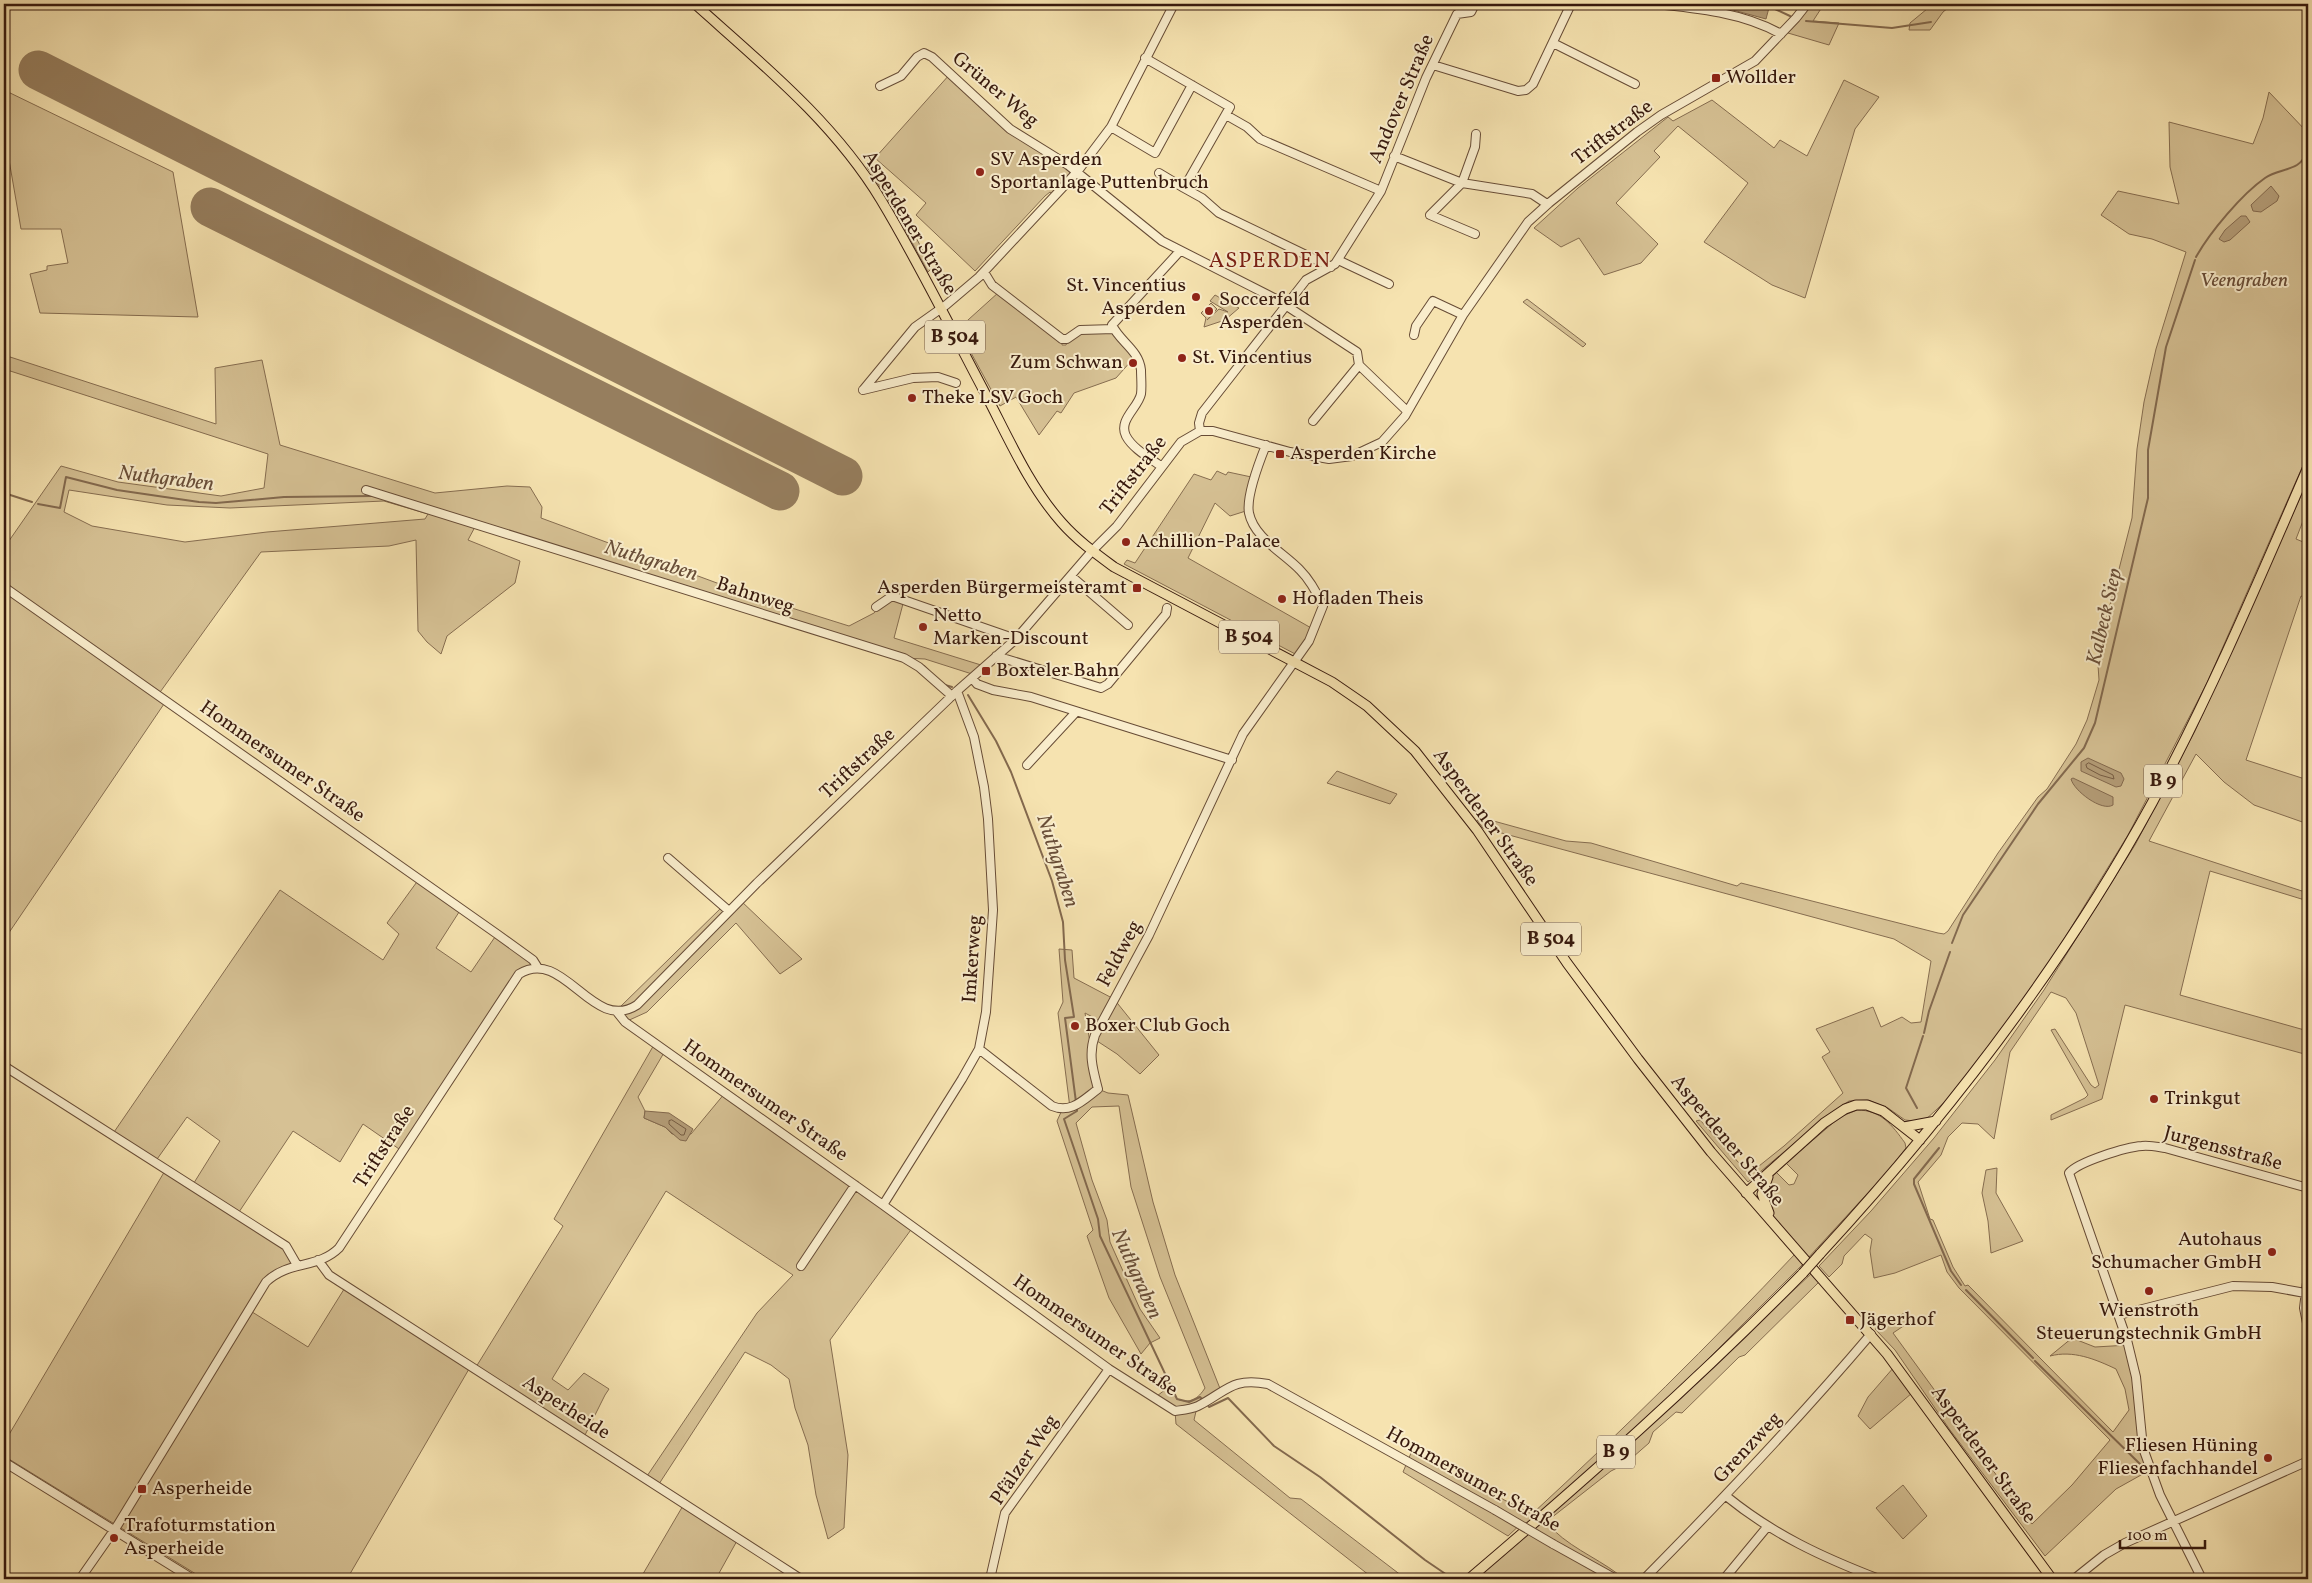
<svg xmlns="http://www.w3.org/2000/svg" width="2312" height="1583" font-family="Vollkorn,serif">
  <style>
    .green { fill: #d6c194; stroke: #866d50; fill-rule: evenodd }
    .water { fill: #b59e79; stroke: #83694e }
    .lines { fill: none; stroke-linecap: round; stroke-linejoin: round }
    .shore { stroke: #765c43; stroke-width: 1 }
    .stream { stroke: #83694e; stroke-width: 2 }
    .runway { stroke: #967e5e; stroke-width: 39 }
    .minor-casing { stroke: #674c36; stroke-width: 10 }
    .major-casing { stroke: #37190d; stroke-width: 11 }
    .minor { stroke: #f9edcc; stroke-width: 8 }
    .major { stroke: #f6e3b0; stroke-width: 9 }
    .minor-bridge-casing { stroke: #674c36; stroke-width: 10; stroke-linecap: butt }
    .major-bridge-casing { stroke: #37190d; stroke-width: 11; stroke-linecap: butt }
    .minor-bridge { stroke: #f9edcc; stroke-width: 8 }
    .major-bridge { stroke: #f6e3b0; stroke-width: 9 }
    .poi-dot { fill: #8f2418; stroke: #f9edcc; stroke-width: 2 }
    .labels { text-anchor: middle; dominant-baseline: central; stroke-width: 4; stroke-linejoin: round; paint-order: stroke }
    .shield { fill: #f9edcc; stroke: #715946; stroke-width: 1 }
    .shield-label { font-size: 19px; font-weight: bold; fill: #37190d }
    .poi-label { font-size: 20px; fill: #37190d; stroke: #f9edcc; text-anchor: start }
    .street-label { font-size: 20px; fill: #37190d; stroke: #f9edcc }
    .park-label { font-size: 20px; font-style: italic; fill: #674b36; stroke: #f9edcc }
    .water-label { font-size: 21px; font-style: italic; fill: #694e38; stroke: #f9edcc }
    .quarter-label { font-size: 22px; letter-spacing: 1px; fill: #7a1f14; stroke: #f9edcc }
  </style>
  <rect width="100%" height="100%" fill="#f6e3b0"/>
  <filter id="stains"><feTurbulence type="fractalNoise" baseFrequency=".004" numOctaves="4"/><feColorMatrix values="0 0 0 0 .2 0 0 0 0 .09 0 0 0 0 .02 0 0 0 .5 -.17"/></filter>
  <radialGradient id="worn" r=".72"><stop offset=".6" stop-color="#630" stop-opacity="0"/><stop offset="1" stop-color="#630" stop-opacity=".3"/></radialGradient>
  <!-- green -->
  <path class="green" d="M1812,4H1824L1813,21L1839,23L1829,45L1788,33Z
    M1933,4H1953L1943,12L1930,30H1909L1910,23Z
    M950,74L1010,129L1068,165L1071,180L1055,196L1050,192L1045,196L975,271L916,215L926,203L875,158Z
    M1844,80L1879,97L1855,129L1805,298L1772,285L1704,242L1748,183L1678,126L1654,151L1660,157L1616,203L1658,244L1641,263L1604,275L1579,238L1561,247L1534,228L1578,188L1668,117L1673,121L1712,100L1774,148L1780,140L1807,156Z
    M4,90L173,172L198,317L40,313L30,274L47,270V266L68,263L61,229H21L4,131Z
    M2269,92L2308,133V454L2207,683L2128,835L2048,965L1972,1071L1949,1098L1923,1122L1905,1120L1888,1108L1868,1100L1849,1101L1828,1115L1748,1182L1696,1121L1700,1120L1749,1174L1784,1146L1843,1093L1822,1057L1830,1052L1816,1029L1873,1007L1881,1027L1902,1017L1911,1023L1921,1022L1931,961L1894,939L1483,828L1477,820H1490L1566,841L1591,843L1737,886L1741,883L1938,933L1944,934L1948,931L1998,853L2038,797L2047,789L2076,744L2087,720L2099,680L2098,665L2100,644L2132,518L2137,449L2144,402L2156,349L2186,252L2152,239L2129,234L2101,215L2118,191L2179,204L2170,167L2169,122L2253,144L2263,118Z
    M869,164L884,188L892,192L932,268L928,272L893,207L867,167Z
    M999,292L1062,342V345H1066C1072,328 1097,333 1111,333L1131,353L1132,360L1116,378L1074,393L1061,413L1057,411L1039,435L1016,397L1000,406L958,329Z
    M1215,295L1239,308L1225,320L1204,327L1206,318L1201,313L1211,303L1217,309L1207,320L1219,309L1228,312L1210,301Z
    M1527,299L1586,344L1583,347L1523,302Z
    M4,355L216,424L215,368L262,360L280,445L435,493L507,486L530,487L542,507L541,518L744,593L849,626L874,613L892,596L904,600L894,638L981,665L972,674L925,659L904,658L476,525L468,540L520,561L515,583L447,636L441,654L427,642L418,631L416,540L389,546L261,552L158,695L166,701L4,940V548L61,466L118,482L221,496L264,488L268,454L4,369ZM69,490L167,505L230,508L384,501L428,514L425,519L267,532L185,542L92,526L64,512Z
    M1217,471L1226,475L1228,472L1256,478L1249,510L1230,516L1215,503L1188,558L1313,629L1299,656L1124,564L1127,560L1135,563L1194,474L1211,480Z
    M2308,480V508L2296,539L2308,544V598L2301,596L2246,760L2308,780V824L2254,805L2224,782L2196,754L2149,841L2308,893V901L2210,871L2180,995L2308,1031V1055L2125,1005L2102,1099L2051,1120V1115L2085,1098L2088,1095L2051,1030L2055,1029L2091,1085L2095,1088L2099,1085L2076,1013L2066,998L2051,992L2010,1052L1994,1139L1978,1124L1962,1123L1948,1137L1941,1155L1918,1182L1930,1219L1933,1220L1953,1267L1965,1286L1968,1285L2113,1432L2129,1410L2125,1389L2116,1369C2095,1359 2073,1350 2050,1356L2072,1338L2095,1347L2129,1345L2150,1470L2116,1489L2045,1556L1950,1430L1895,1350L1875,1329L1879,1324L1905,1313L1911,1321L1893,1333L2032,1524L2072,1485L2110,1440L1959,1288L1947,1272L1941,1255L1895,1273L1874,1278L1870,1251L1872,1239L1865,1234L1844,1256L1842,1264L1829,1277L1819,1266L1871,1211L1934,1138L1995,1060L2044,990L2135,845L2195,731Z
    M1337,771L1397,794L1390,804L1327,783Z
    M419,879L461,909L436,948L471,972L497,934L538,968L524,971L402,1151L363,1124L340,1162L293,1131L237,1215L286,1246L297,1265L276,1272L249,1310L308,1347L346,1286L469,1369L347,1579H204L4,1456V1443L166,1169L192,1186L220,1141L187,1117L155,1162L112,1135L280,890L383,960L399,934L387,923Z
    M740,900L802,959L780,974L736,923L647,1012L625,1022L620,1007L723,906L729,911Z
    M1059,949L1072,950L1074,978L1114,999L1159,1055L1140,1074L1117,1054L1094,1039L1102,1022L1085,1013L1098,1089L1108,1093L1128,1095L1153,1202L1175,1275L1221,1391L1197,1407L1194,1420L1290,1498L1301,1499L1406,1579H1374L1176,1424L1175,1411L1153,1399L1170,1386L1177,1399C1190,1404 1198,1399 1205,1388L1160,1277L1131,1187L1119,1106L1092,1107L1076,1123L1092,1180L1107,1220L1110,1242L1140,1309L1160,1338L1150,1343L1141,1354L1109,1298L1087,1236L1093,1230L1057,1121L1062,1110L1070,1108L1058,1013L1063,1002Z
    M655,1043L665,1051L638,1097L645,1111L644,1118L665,1127L672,1134H691L725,1093L913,1227L830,1340L848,1455L844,1528L828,1539L816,1495L808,1445L795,1408L789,1379L771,1365L745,1352L657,1487L645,1479L757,1313L793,1275L666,1191L552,1379L568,1390L584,1373L609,1389L605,1395L584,1437L476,1367L563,1226L554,1219Z
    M1857,1110C1881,1110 1892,1125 1905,1143L1906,1148L1888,1171L1808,1258L1771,1213L1764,1193L1770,1179L1776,1172L1789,1185L1794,1184L1798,1175L1786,1163L1840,1117Z
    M1997,1168L1996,1193L2023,1241L1991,1253L1988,1221L1982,1193L1986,1170Z
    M1795,1254L1804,1263L1652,1415L1526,1524L1523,1522L1508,1536L1403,1472L1411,1453L1532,1514C1623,1430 1710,1344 1795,1254Z
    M1812,1273L1819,1282L1745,1355L1739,1357L1682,1413L1676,1412L1653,1432L1649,1443L1625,1464L1611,1471L1546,1522C1566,1546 1594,1556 1618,1574L1616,1579H1475L1605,1467Z
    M1894,1367L1912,1393L1870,1429L1858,1416L1868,1397Z
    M1903,1485L1927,1516L1903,1539L1876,1508Z
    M684,1504L738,1539L718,1575L720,1579H640Z"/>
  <!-- water -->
  <path class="water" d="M1711,4H1770L1766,19Z
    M2271,186L2279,196L2277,201L2261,212L2253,211L2251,205Z
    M2241,216H2246L2250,222L2230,240L2224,242L2219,239L2225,230Z
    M2088,758L2121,773L2124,779L2121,786L2116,787L2081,771V762Z
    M2073,778L2113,797V805C2102,812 2074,791 2071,779Z
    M645,1111L669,1113L693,1129L686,1141L680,1140L665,1127L644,1118Z"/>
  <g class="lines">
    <!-- shore -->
    <path class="shore" d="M2089,763L2113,775L2114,779L2100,775L2087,768L2086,765Z
      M672,1120L686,1129L684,1135H681L669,1124V1121Z"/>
    <!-- stream -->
    <path class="stream" d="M1776,4L1775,9L1790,16
      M1806,21L1892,28L1931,22
      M2196,257C2210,232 2242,194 2265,178C2275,171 2287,171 2297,165C2302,162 2304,157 2308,154
      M4,493L32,502
      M38,504L60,508L66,477L117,490L199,502L216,503L284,497L373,496
      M924,666L928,670
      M945,685L952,687
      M968,695L996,741L1011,772L1052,881L1063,922L1065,960L1074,1017L1065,1018L1076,1102
      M1952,943L1963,915L2038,804L2084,748L2095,723L2148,498V450L2166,347L2195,260
      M1924,1033L1929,1011L1950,952
      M1077,1108V1111L1064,1119L1098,1219L1100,1236L1177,1399L1189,1402L1200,1397L1202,1399
      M1917,1108L1906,1088L1923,1036
      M1939,1148L1914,1179V1184L1951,1271L1961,1285
      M1966,1290L2033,1358
      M2035,1361L2141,1465
      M1207,1404L1209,1407L1228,1398L1274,1446L1320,1477L1425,1560L1453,1579"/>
    <!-- runway -->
    <path class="runway" d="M38,70L843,476
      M210,207L780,491"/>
    <!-- minor casing -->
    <g class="minor-casing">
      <path id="minor" d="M1655,4C1697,8 1744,13 1781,34
        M1553,43L1635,84
        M1145,58L1230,107L1184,188L1159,173
        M1433,65L1518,91L1526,90L1533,84L1571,4
        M880,86L901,76L917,57L924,53L932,57L1010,129L1068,165L1162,241L1276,299L1357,352L1359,365L1407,411
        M1226,115L1247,127L1260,139L1381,191
        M1111,127L1155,153L1192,85
        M1394,156L1462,183L1532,194L1547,204
        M1184,188L1202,198L1219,213L1331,267
        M1475,234L1430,215L1462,183L1475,147L1476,134
        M1338,260L1389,284
        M984,272L992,285L1062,339H1067L1080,330L1114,329
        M1414,335L1416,326L1433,301L1463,315
        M863,390L915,327L946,305L979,277L1077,172L1111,127L1174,4
        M863,390L913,378L938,377L956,383
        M1313,421L1359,365
        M1200,431L1199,423L1202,413L1306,280L1335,264L1381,191L1426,78L1457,14L1471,12L1475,4
        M1162,467C1150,458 1133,449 1126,436C1118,420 1138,408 1141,394C1142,387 1141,377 1141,370C1139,350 1120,342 1112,325L1180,251
        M366,490L904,658L919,667L952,696
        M1071,576L1128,625
        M4,587L497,934L533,960L538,968
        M876,607L892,596L1016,639
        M996,656L1101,688L1108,684L1166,614L1167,608
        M972,678L977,684L993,690L1031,697L1232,760
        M1027,765L1076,712
        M668,858L729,911
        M617,1012L625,1022L883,1205L1109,1369L1175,1411C1182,1410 1192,1409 1198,1406C1227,1391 1232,1377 1268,1384L1495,1510
        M979,1049L1052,1106C1071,1114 1083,1100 1098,1089C1093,1070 1088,1054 1095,1035L1149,935L1243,734L1309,641L1323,606C1317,593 1310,580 1300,570C1284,553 1254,538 1249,513C1246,497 1260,460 1266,445
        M4,1066L286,1246L297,1265
        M883,1205L962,1079L979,1049L986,1012L993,910L988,819L984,787L974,737L957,691
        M318,1260L329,1275L801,1579
        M801,1266L855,1185
        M2308,1274L2304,1308L2308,1328
        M2119,1315L2233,1286L2272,1287L2305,1293
        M4,1462L193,1579
        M1726,1496C1774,1535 1822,1557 1879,1579
        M1553,1544L1616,1579
        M80,1579L117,1526L266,1282C289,1260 318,1269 339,1248L519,974C564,946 592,1034 637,1005L757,883L957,691L1016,639L1092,551L1117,526L1181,442L1200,431H1213L1290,452L1329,459L1352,456L1382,442L1405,416L1463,315L1528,222L1549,203L1637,132L1661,115L1755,61L1796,18L1807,4
        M990,1579L1005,1513L1109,1369
        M1644,1579C1722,1500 1799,1419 1871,1334
        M1724,1579L1767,1527
        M2074,1579L2104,1555L2125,1543L2308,1461
        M2202,1579L2160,1495L2143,1448L2136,1377L2127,1340L2069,1173C2078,1162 2126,1147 2142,1146C2149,1145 2158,1147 2165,1148L2308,1188"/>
    </g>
    <!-- major casing -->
    <g class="major-casing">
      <path id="major" d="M695,4C762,64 834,122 881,200C919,263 951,329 985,393C1008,437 1029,486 1062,523C1077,540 1095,553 1114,567L1332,682L1367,706L1415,751L1477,830L1567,963L1638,1059L1711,1152L1887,1354L2052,1579
        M1904,1127L1936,1121
        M1768,1177L1762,1194L1769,1213
        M1746,1193L1824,1123L1845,1109L1856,1105H1867L1883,1111L1920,1140
        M1820,1254C1947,1116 2062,968 2152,803C2211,694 2259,580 2308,467
        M1469,1579C1584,1481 1697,1381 1803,1273"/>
    </g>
    <!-- minor -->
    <use href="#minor" class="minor"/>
    <!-- major -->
    <use href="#major" class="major"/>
    <!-- minor-bridge casing -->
    <g class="minor-bridge-casing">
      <path id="minor-bridge" d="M1495,1510L1553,1544"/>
    </g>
    <!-- major-bridge casing -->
    <g class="major-bridge-casing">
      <path id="major-bridge" d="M1803,1273L1820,1254"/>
    </g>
    <!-- minor-bridge -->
    <use href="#minor-bridge" class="minor-bridge"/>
    <!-- major-bridge -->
    <use href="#major-bridge" class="major-bridge"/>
  </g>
  <!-- markers -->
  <g class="poi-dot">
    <rect x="1711" y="73" width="10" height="10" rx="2.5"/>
    <circle cx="980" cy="172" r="5"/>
    <circle cx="1196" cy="297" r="5"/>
    <circle cx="1209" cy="311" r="5"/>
    <circle cx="1182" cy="358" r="5"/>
    <circle cx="1133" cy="363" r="5"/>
    <circle cx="912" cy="398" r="5"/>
    <rect x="1275" y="449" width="10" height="10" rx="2.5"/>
    <circle cx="1126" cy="542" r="5"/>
    <rect x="1132" y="583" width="10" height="10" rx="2.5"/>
    <circle cx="1282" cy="599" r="5"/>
    <circle cx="923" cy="627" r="5"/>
    <rect x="981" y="666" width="10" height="10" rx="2.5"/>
    <circle cx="1075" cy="1026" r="5"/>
    <circle cx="2154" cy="1099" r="5"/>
    <circle cx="2272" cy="1252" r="5"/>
    <circle cx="2149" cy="1291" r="5"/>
    <rect x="1845" y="1315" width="10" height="10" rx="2.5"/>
    <circle cx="2268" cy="1458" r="5"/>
    <rect x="137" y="1484" width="10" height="10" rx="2.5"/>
    <circle cx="114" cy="1538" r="5"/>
  </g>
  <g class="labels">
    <!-- shield labels -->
    <g class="shield">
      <rect x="925" y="320.5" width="60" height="33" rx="4"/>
      <rect x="1219" y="620.5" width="60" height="33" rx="4"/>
      <rect x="2144" y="764.5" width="38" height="33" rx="4"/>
      <rect x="1521" y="922.5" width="60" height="33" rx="4"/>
      <rect x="1597" y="1435.5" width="38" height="33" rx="4"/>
    </g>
    <g class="shield-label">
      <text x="955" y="337">B 504</text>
      <text x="1249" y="637">B 504</text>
      <text x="2163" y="781">B 9</text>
      <text x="1551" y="939">B 504</text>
      <text x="1616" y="1452">B 9</text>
    </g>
    <!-- poi labels -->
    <g class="poi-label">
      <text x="1726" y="78">Wollder</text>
      <text x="990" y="160">SV Asperden<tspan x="990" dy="23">Sportanlage Puttenbruch</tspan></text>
      <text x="1186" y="286" text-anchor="end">St. Vincentius<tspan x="1186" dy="23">Asperden</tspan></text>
      <text x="1219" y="300">Soccerfeld<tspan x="1219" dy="23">Asperden</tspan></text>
      <text x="1192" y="358">St. Vincentius</text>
      <text x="1123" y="363" text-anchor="end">Zum Schwan</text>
      <text x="922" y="398">Theke LSV Goch</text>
      <text x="1290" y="454">Asperden Kirche</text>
      <text x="1136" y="542">Achillion-Palace</text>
      <text x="1127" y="588" text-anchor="end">Asperden Bürgermeisteramt</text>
      <text x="1292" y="599">Hofladen Theis</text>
      <text x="933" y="616">Netto<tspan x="933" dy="23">Marken-Discount</tspan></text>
      <text x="996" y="671">Boxteler Bahn</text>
      <text x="1085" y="1026">Boxer Club Goch</text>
      <text x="2164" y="1099">Trinkgut</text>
      <text x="2262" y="1240" text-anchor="end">Autohaus<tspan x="2262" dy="23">Schumacher GmbH</tspan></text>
      <text x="2149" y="1311" text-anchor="middle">Wienstroth<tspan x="2149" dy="23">Steuerungstechnik GmbH</tspan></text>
      <text x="1860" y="1320">Jägerhof</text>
      <text x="2258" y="1446" text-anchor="end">Fliesen Hüning<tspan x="2258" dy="23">Fliesenfachhandel</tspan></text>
      <text x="152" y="1489">Asperheide</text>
      <text x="124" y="1526">Trafoturmstation<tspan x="124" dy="23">Asperheide</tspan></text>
    </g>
    <!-- street labels -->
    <g class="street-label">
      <text transform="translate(995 90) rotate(40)">Grüner Weg</text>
      <text transform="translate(1402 99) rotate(-67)">Andover Straße</text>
      <text transform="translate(1613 133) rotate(-37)">Triftstraße</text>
      <text transform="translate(909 223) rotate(59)">Asperdener Straße</text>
      <text transform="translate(1134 476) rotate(-52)">Triftstraße</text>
      <text transform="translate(755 596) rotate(18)">Bahnweg</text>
      <text transform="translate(282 762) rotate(35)">Hommersumer Straße</text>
      <text transform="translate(858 764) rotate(-43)">Triftstraße</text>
      <text transform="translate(1485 818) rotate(54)">Asperdener Straße</text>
      <text transform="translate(1120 954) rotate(-62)">Feldweg</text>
      <text transform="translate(973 959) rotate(-86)">Imkerweg</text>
      <text transform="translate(765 1101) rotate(35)">Hommersumer Straße</text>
      <text transform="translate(1727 1141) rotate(50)">Asperdener Straße</text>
      <text transform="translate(385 1147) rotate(-57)">Triftstraße</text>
      <text transform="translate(2223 1149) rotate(15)">Jurgensstraße</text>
      <text transform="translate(1095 1336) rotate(35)">Hommersumer Straße</text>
      <text transform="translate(566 1408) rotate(33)">Asperheide</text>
      <text transform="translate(1748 1448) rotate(-47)">Grenzweg</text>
      <text transform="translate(1983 1455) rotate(54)">Asperdener Straße</text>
      <text transform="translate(1025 1460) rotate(-56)">Pfälzer Weg</text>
      <text transform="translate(1473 1480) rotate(29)">Hommersumer Straße</text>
    </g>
    <!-- park labels -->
    <g class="park-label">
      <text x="2244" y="281">Veengraben</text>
    </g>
    <!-- water labels -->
    <g class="water-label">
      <text transform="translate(166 479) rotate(7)">Nuthgraben</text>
      <text transform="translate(651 561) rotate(17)">Nuthgraben</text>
      <text transform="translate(2105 617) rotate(-77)">Kalbeck Siep</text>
      <text transform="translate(1057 861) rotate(72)">Nuthgraben</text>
      <text transform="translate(1136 1274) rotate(66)">Nuthgraben</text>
    </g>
    <!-- quarter labels -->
    <g class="quarter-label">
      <text x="1270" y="261">ASPERDEN</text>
    </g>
  </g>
  <!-- margin -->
  <rect width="2312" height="1583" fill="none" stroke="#f6e3b0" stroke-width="20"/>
  <rect x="5" y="5" width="2302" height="1573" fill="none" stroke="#37190d" stroke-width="2.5"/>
  <rect x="10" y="10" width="2292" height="1563" fill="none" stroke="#37190d"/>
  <!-- scale -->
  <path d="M2120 1540v8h85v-8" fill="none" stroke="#37190d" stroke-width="2.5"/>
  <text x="2127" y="1540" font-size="15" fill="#37190d" stroke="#f9edcc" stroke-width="4" paint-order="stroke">100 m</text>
  <rect width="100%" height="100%" filter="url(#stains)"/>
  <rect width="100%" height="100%" fill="url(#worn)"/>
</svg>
